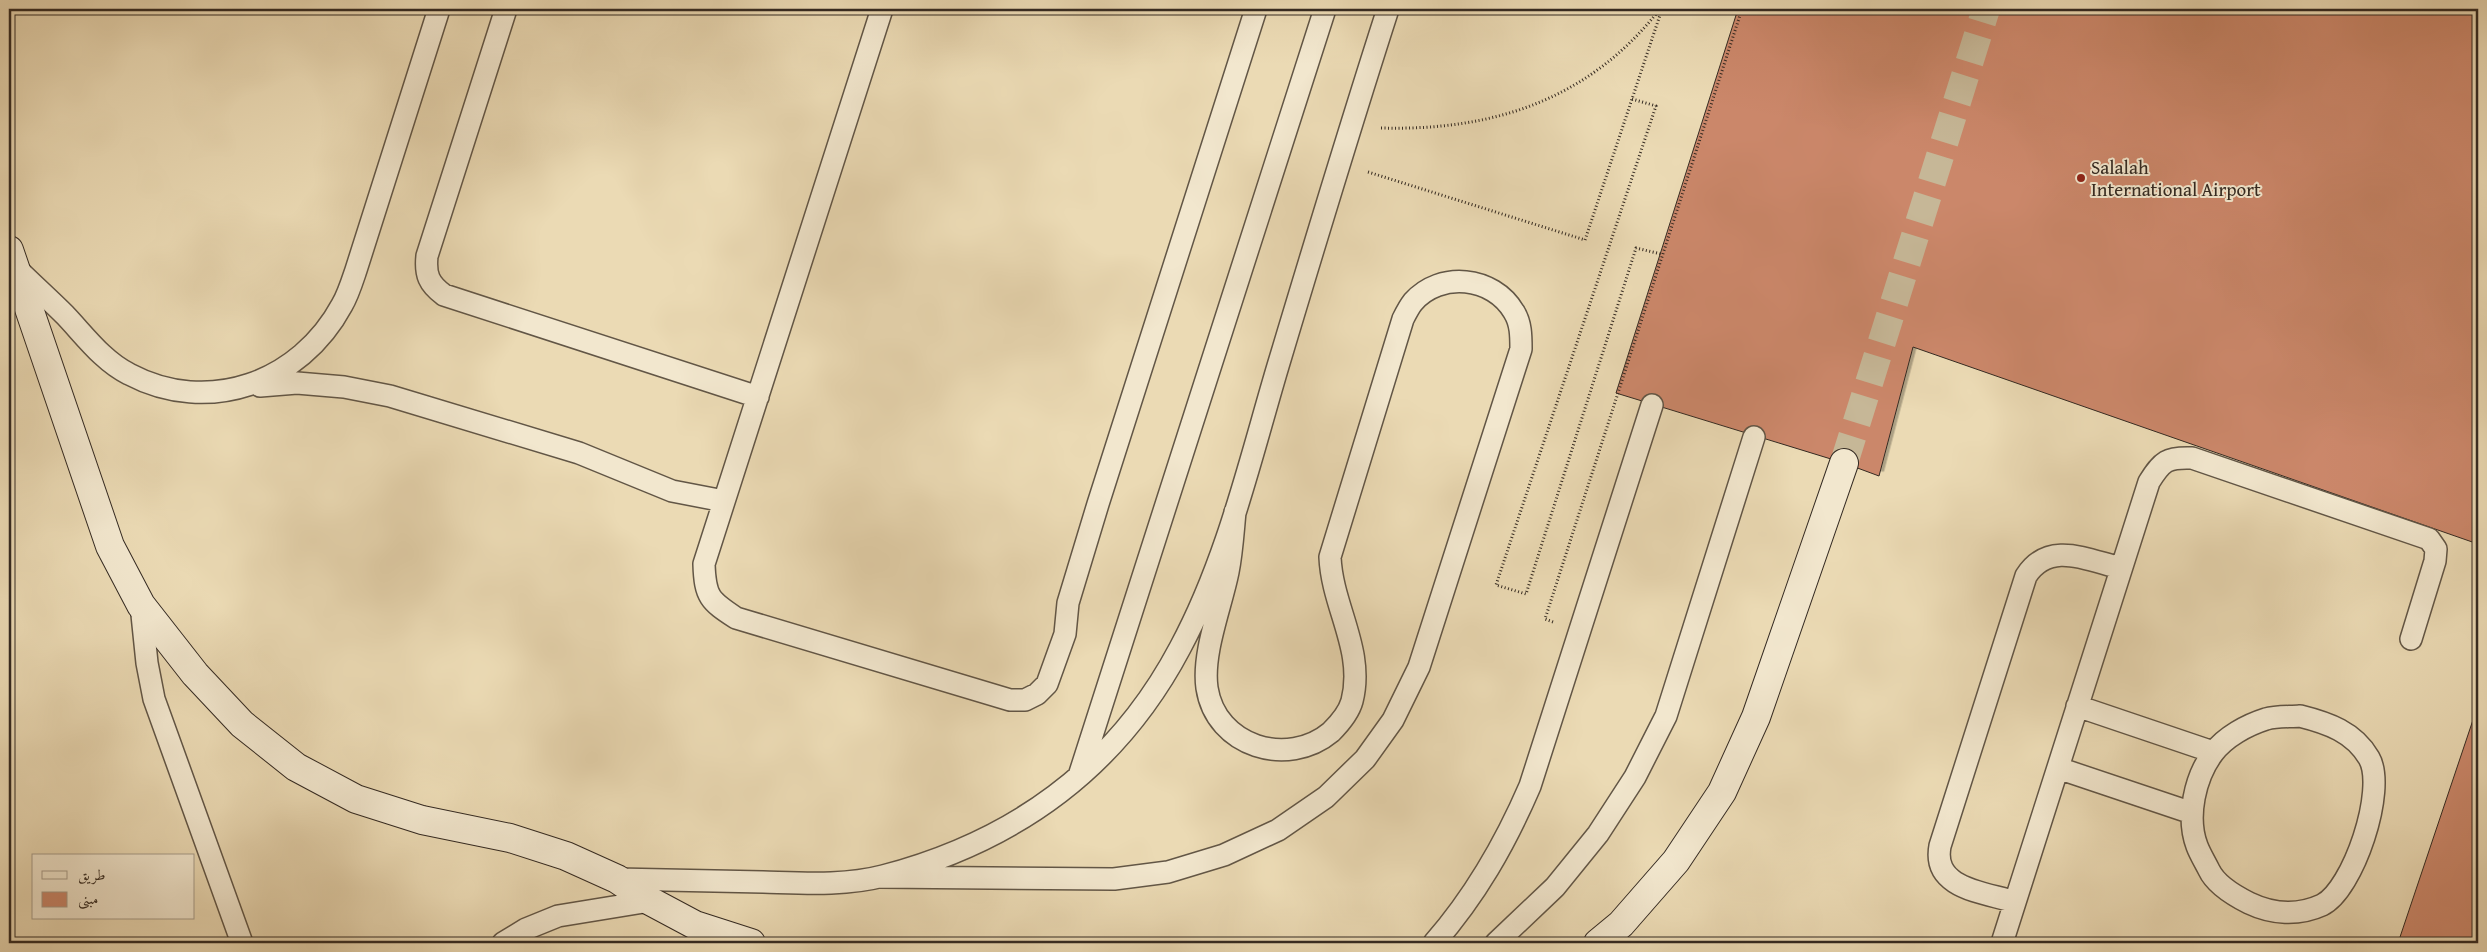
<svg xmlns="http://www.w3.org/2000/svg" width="2487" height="952" font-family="'Gentium Book Plus',Amiri,serif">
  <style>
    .building { fill: #cb876b; stroke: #342a22; filter: url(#shadow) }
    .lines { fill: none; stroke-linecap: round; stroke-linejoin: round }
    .secondary-tunnel { stroke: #c6b797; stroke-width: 28; stroke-dasharray: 28 14; stroke-linecap: butt }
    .lane-casing { stroke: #625646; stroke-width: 24 }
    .secondary-casing { stroke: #342a22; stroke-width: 30 }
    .path { stroke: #342a22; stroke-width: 3; stroke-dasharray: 1 2.5; stroke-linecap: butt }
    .lane { stroke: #f2e7ce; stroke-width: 21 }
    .secondary { stroke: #f2e7ce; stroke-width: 28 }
    .poi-dot { fill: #8f2418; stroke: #f2e7ce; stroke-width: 2 }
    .labels { text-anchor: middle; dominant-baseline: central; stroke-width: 4; stroke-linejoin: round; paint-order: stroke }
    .poi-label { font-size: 19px; fill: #342a22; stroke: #f2e7ce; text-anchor: start }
  </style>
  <defs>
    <filter id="shadow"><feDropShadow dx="4.5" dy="-4.5" stdDeviation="0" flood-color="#0004"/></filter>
  </defs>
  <rect width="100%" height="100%" fill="#ebdab4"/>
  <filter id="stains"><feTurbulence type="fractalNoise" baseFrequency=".004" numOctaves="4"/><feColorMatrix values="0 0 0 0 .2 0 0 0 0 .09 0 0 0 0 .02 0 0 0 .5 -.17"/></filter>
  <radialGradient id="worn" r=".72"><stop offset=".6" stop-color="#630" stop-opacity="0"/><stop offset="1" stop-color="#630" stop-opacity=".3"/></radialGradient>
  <!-- building -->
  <path class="building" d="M1738,9H2478V544L1913,347L1879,476L1844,463L1616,393Z
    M2478,705V943H2398Z"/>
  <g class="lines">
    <!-- secondary-tunnel -->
    <path class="secondary-tunnel" d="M1844,463L1986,9"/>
    <!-- lane casing -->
    <g class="lane-casing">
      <path id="lane" d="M506,9L427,256C425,275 429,284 444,295L758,397
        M882,9L704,564C705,597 710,601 736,618L1010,700H1025L1037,694L1047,684L1065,634L1068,603L1098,504L1256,9
        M16,268C32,284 49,299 65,315C85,336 103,361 129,374C208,416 300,383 342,305C348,295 352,282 356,270L439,9
        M260,386L297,383L344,387L390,396L579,453L672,491L724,501
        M141,605L147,663L154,699L242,943
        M2077,706L2213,752
        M2300,716C2328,723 2354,732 2369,758C2387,789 2353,890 2322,905C2298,916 2272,914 2249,903C2235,896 2216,885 2209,870C2205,862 2200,854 2197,846C2186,817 2195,777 2213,753C2225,737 2247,725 2266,719C2277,716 2290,717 2300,716Z
        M2058,768L2192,813
        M1079,776L1325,9
        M880,877L1114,879L1168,872L1224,855L1278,830L1326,797L1365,759L1393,720L1419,667L1521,349C1521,336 1521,323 1514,312C1493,276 1440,271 1413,302C1409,307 1406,313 1403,319L1330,557C1332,607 1365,650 1352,701C1349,712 1339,724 1331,732C1288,768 1216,747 1207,688C1202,653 1221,607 1228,572C1232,552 1233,532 1235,512
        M617,879C665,880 714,881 763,882C802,883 845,886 883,876C1013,842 1116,769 1180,648C1227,561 1250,460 1278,366C1314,246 1350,127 1388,9
        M2015,902C1984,892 1932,889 1940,846L2026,576C2049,540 2087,560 2121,568
        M503,943L526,929L558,916L650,901
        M1434,943C1476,895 1505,844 1530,786L1652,405
        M1496,943L1555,887L1598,834L1635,777L1666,716L1754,437
        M2002,943L2149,482C2162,461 2167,457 2192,458L2429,539L2436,549L2435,561L2411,639"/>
    </g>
    <!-- secondary casing -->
    <g class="secondary-casing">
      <path id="secondary" d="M9,250L110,546L141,605L195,674L242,724L296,767L356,799L422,820L510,838L566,856L617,879L650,901L695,925L751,943
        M1598,943L1621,924L1676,861L1722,792L1756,717L1844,463"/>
    </g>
    <!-- path -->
    <path class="path" d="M1632,99L1656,106L1496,585L1526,594L1636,248L1661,254
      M1381,128C1493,131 1589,100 1660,9
      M1368,172L1585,240L1662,9
      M1553,622L1545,619L1742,9"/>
    <!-- lane -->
    <use href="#lane" class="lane"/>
    <!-- secondary -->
    <use href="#secondary" class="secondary"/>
  </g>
  <!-- markers -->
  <circle class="poi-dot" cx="2081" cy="178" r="5"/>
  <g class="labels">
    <!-- poi labels -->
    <g class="poi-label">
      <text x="2091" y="167">Salalah<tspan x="2091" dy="22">International Airport</tspan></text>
    </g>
  </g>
  <!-- margin -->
  <rect width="2487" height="952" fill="none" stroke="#ebdab4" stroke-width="30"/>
  <rect x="10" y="10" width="2467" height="932" fill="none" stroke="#342a22" stroke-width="2.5"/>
  <rect x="15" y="15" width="2457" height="922" fill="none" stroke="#342a22"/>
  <!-- legend -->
  <rect x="32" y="854" width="162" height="65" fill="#f2e7ce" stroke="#a69b89"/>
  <rect x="42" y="871" width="25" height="8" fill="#f2e7ce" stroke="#a69b89"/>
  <text x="78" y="880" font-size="15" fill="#342a22">طريق</text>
  <rect x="42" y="892" width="25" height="15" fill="#cb876b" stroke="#a69b89"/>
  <text x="78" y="904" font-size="15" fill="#342a22">مبنى</text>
  <rect width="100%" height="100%" filter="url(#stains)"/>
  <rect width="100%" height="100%" fill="url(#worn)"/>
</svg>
